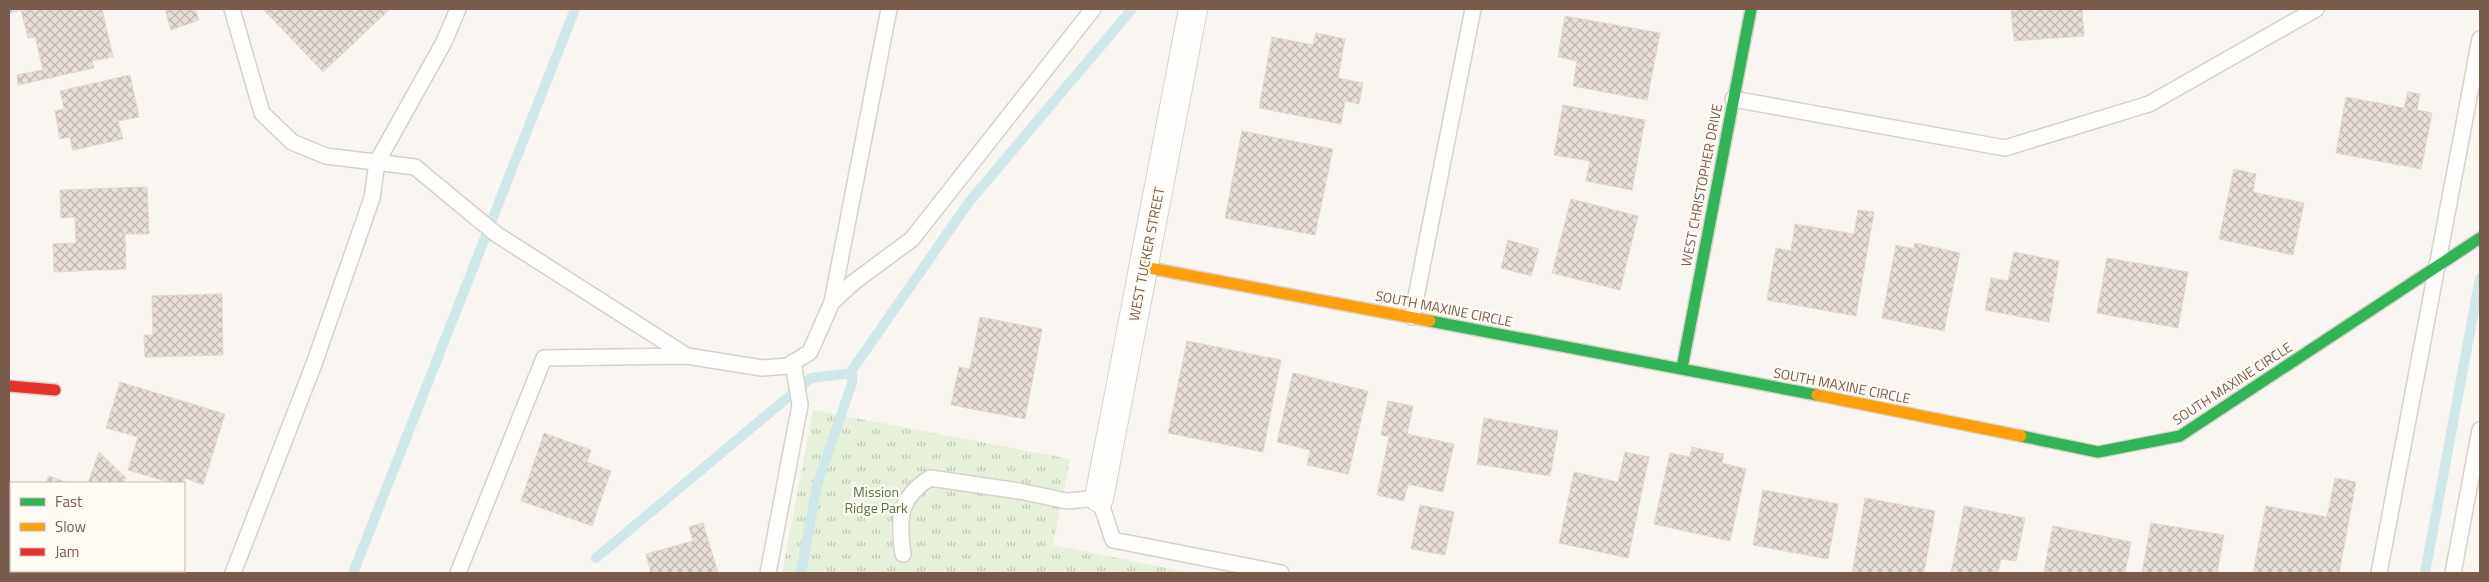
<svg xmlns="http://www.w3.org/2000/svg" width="2489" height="582" font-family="'Titillium Web',sans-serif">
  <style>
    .grass { fill: url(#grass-tufts) }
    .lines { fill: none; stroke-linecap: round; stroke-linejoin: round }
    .stream { stroke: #d0e8ea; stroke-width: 10 }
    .building { fill: url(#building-cross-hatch); stroke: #e2d8d2 }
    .lane-casing { stroke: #d7d1cb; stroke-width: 18 }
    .street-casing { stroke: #d7d1cb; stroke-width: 30 }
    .fast-casing { stroke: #d9d2cb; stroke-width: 14 }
    .slow-casing { stroke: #d9d2cb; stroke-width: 14 }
    .jam-casing { stroke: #d9d2cb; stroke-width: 14 }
    .lane { stroke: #fefefd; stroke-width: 15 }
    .street { stroke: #fefefd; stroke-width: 28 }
    .fast { stroke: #30b455; stroke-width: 11 }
    .slow { stroke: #ff9f0a; stroke-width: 11 }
    .jam { stroke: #e5322d; stroke-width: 11 }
    .labels { text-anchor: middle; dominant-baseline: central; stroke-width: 5; stroke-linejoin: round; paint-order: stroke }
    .street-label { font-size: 14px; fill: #7a5c4d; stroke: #fffaf3 }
    .park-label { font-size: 14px; fill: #537a41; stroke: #fffaf3 }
  </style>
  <defs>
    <pattern id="grass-tufts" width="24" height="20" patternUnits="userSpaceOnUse" patternTransform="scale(1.25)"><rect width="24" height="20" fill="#e7f0db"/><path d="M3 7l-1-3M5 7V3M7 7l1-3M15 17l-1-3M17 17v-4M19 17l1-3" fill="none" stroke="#c0c6b4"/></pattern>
    <pattern id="building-cross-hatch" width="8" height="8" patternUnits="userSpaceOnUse" patternTransform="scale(1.25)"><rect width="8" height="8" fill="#e6ded7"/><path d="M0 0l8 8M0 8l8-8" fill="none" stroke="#bfb7b1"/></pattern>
  </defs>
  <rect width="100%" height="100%" fill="#f9f5f0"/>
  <!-- grass -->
  <path class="grass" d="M813,410L1070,459L1053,545L1191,573H782Z"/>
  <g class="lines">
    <!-- stream -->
    <path class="stream" d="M596,558L811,378L852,373
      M353,573L575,9
      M801,573L817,485L852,383V370L969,202L1132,9
      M2425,573L2480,278"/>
  </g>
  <!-- building -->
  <path class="building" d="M9,9H102L113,57L92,61L94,68L18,85L17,75L43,70L35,37L28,38L21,10L9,13Z
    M165,9H195L199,20L171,30Z
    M263,9H390L323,72Z
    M2011,9H2082L2084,36L2014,41Z
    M1565,16L1660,33L1647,100L1573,86L1577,61L1558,57Z
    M1316,33L1345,39L1338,78L1363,83L1359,104L1345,101L1341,124L1259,108L1272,37L1313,45Z
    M130,75L139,117L118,121L123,139L73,150L70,137L60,139L55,111L64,109L60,91Z
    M2408,92L2420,94L2417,110L2432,113L2421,169L2336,153L2346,97L2404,108Z
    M1563,105L1645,120L1632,190L1586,181L1590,161L1554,155Z
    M1242,131L1333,149L1315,235L1225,218Z
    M2234,169L2256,174L2253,192L2304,203L2293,255L2219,239Z
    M147,187L149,234H125L126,269L54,272L53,244L76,243L75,217L61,218L60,190Z
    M1571,199L1638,216L1620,290L1552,273Z
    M1858,210L1874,212L1856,316L1767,300L1776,248L1791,251L1795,224L1854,234Z
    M1508,240L1539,249L1531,276L1501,268Z
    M1915,243L1960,253L1944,331L1882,318L1896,245L1914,249Z
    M2014,252L2059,261L2049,322L1985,310L1991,278L2008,281Z
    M2107,258L2188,272L2178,328L2097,313Z
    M222,294L223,355L145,357L144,335H153L152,296Z
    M980,317L1042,329L1025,419L951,405L959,367L970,369Z
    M1187,341L1281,360L1263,452L1168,433Z
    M1293,373L1368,391L1348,474L1307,465L1310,450L1277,442Z
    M120,382L225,414L203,485L185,478L183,483H171L128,470L138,437L106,428Z
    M1388,401L1413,406L1407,434L1454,444L1443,492L1408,484L1404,501L1377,495L1389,437L1381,435Z
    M1484,418L1558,431L1550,476L1477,464Z
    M544,433L591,450L587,462L611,471L592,526L521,501Z
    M1692,447L1724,454L1722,463L1746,469L1730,541L1654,524L1670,453L1690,457Z
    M99,452L126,478L124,483H88Z
    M1625,452L1649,457L1628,558L1559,543L1574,472L1618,482Z
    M49,476L68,483H46Z
    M2335,478L2356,482L2339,573H2253L2266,506L2327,517Z
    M1763,490L1838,504L1828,559L1753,545Z
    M1865,498L1935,511L1924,573H1852Z
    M1420,505L1454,512L1445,555L1411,549Z
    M1964,506L2025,518L2016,561L2001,559L1998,573H1951Z
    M703,523L718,573H650H651L646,554L693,541L689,527Z
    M2151,523L2224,535L2217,573H2142Z
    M2053,526L2131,542L2125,573H2056L2044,571Z
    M38,571H109L108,573H37Z"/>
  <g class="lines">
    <!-- lane casing -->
    <g class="lane-casing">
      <path id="lane" d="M232,9L262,113L292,142L326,156L415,167L496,234L687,356
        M1733,99L2005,148L2149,104L2316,9
        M832,302L889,9
        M1412,317L1473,9
        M903,554C898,520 898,498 930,478L1019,491L1067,501L1099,498L1113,540L1281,573
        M233,573L314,364L372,198L377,162L444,42L458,9
        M458,573L544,358L687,356L762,368L788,366L810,352L832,302L854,282L912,239L1093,9
        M768,573L800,405L793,362
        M2379,573L2480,39
        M2453,573L2480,430"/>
    </g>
    <!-- street casing -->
    <g class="street-casing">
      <path id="street" d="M1099,498L1193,9"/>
    </g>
    <!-- fast casing -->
    <g class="fast-casing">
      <path id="fast" d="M1430,321L1817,395
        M1682,368L1751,9
        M2021,436L2098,452L2180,436L2480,238"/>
    </g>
    <!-- slow casing -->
    <g class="slow-casing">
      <path id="slow" d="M1144,267L1430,321
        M1817,395L2021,436"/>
    </g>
    <!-- jam casing -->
    <g class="jam-casing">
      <path id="jam" d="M9,386L55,390"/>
    </g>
    <!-- lane -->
    <use href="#lane" class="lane"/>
    <!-- street -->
    <use href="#street" class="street"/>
    <!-- fast -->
    <use href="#fast" class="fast"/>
    <!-- slow -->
    <use href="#slow" class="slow"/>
    <!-- jam -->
    <use href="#jam" class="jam"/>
  </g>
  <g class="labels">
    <!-- street labels -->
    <g class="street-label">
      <text transform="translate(1701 185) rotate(-79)">WEST CHRISTOPHER DRIVE</text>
      <text transform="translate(1146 254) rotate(-79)">WEST TUCKER STREET</text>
      <text transform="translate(1444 308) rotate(11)">SOUTH MAXINE CIRCLE</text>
      <text transform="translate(2232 383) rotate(-33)">SOUTH MAXINE CIRCLE</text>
      <text transform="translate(1842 385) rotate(11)">SOUTH MAXINE CIRCLE</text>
    </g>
    <!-- park labels -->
    <g class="park-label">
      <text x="876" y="491">Mission<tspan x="876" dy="16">Ridge Park</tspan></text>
    </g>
  </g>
  <!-- border -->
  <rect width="2489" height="582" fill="none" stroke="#7a5c4d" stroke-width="20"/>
  <!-- legend -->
  <rect x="10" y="482" width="175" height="90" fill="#fffaf3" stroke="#cabbb1"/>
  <rect x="20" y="498" width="25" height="8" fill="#30b455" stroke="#cabbb1"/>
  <text x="55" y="507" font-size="15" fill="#7a5c4d">Fast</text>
  <rect x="20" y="523" width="25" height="8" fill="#ff9f0a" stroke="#cabbb1"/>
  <text x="55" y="532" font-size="15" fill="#7a5c4d">Slow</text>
  <rect x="20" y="548" width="25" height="8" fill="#e5322d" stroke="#cabbb1"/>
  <text x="55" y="557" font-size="15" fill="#7a5c4d">Jam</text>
</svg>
